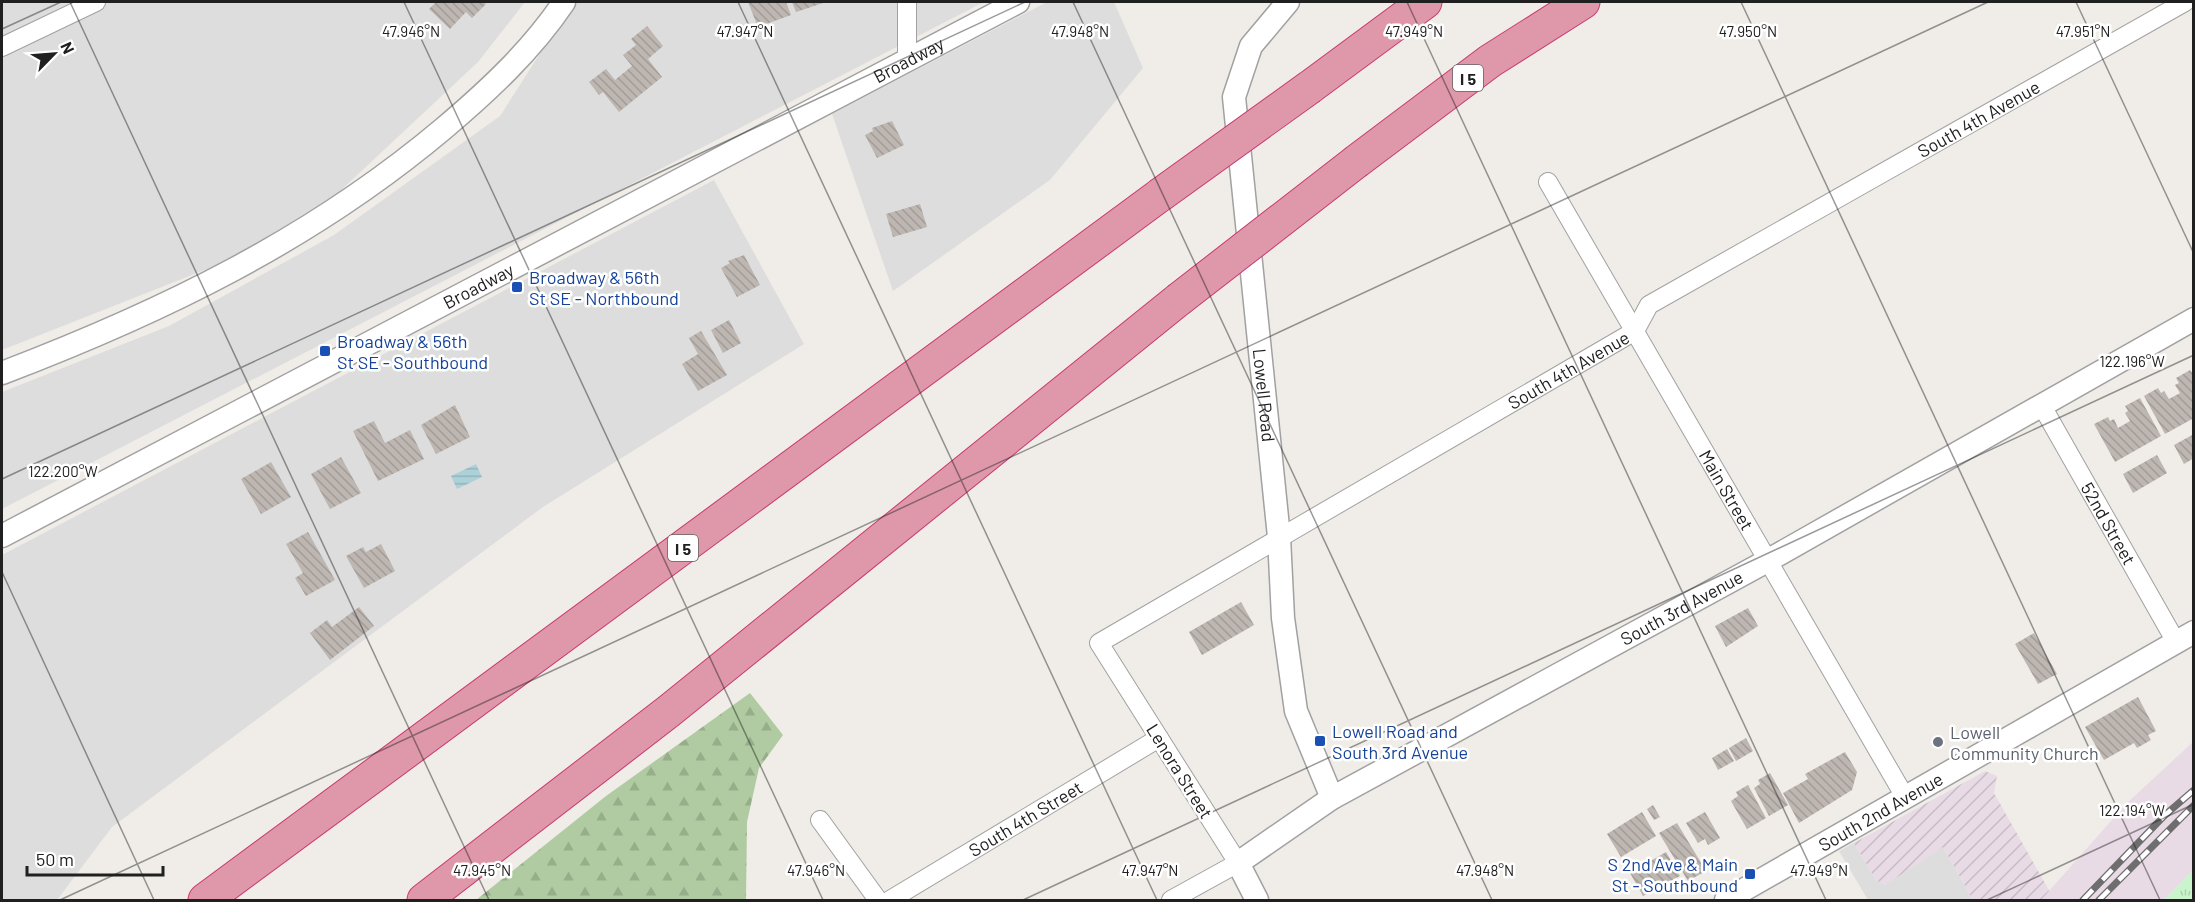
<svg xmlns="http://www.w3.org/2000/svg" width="2195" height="902" font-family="Barlow,sans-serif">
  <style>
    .residential { fill: #dedddd }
    .industrial { fill: url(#industrial-furrows) }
    .railway { fill: #e8dbe6 }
    .forest { fill: url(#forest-firs) }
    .park { fill: url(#park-tufts) }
    .water { fill: url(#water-rules) }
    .building { fill: url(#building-back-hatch) }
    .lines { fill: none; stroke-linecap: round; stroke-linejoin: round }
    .minor-casing { stroke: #a1a1a1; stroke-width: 20 }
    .tertiary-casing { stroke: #a1a1a1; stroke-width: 25 }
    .motorway-casing { stroke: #c93973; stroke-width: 35 }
    .minor { stroke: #fff; stroke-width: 18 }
    .tertiary { stroke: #fff; stroke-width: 22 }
    .motorway { stroke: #df98a9; stroke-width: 33 }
    .rail-casing { stroke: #6e6e6e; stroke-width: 7 }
    .rail { stroke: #fff; stroke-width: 4.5; stroke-dasharray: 14; stroke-linecap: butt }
    .motorway-bridge-casing { stroke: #c93973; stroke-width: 35; stroke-linecap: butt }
    .motorway-bridge { stroke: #df98a9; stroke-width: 33 }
    .ticks { fill: none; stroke: #202020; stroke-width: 1.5; stroke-opacity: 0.45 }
    .transit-dot { fill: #1a4fb4; stroke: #fff; stroke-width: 2 }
    .worship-dot { fill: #6b7280; stroke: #fff; stroke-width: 2 }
    .labels { text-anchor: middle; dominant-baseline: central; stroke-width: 5; stroke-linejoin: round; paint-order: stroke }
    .shield { fill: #fff; stroke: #636363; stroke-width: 1.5 }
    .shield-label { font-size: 16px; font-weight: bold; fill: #202020 }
    .street-label { font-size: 18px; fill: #202020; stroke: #fff }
    .transit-label { font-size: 18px; fill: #164399; stroke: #fff; text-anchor: start }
    .worship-label { font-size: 18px; fill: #5b616d; stroke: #fff; text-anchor: start }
    .ticks-label { font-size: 15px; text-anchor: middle; fill: #202020; stroke: #fff; stroke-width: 5; stroke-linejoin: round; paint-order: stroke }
  </style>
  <defs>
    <pattern id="industrial-furrows" width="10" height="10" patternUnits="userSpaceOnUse" patternTransform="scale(1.5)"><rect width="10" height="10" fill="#e8dbe6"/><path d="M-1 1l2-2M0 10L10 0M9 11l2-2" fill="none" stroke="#c7bcc5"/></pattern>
    <pattern id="forest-firs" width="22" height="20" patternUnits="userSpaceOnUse" patternTransform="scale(1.5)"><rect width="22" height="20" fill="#b0cba1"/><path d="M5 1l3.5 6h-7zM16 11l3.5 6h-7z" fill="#97ae8a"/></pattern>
    <pattern id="park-tufts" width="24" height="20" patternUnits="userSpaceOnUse" patternTransform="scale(1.5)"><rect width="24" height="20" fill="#caf4cb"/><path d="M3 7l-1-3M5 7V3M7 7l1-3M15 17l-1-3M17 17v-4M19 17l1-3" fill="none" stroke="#add1ae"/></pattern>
    <pattern id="water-rules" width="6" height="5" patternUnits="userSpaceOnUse" patternTransform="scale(1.5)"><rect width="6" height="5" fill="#add1d9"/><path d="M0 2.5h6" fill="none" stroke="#95b3ba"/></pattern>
    <pattern id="building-back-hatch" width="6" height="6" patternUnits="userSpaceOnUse" patternTransform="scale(1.5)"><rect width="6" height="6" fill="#bdb6b1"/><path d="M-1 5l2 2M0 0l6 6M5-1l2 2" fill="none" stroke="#a29c98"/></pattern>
  </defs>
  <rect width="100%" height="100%" fill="#f0ede8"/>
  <!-- residential -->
  <path class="residential" d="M2,2H525L478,62L339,192L230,260L2,350Z
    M573,2H984L2,509V392L169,326L334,235L500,116Z
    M1047,2H1114L1143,68L1050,180L893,291L832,114Z
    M714,180L804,344L543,507L112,827L57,900H2V555Z
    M1854,843L1876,880L1885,884L1943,847L1973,900H1868L1839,851Z"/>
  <!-- industrial -->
  <path class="industrial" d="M1985,771L1997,776L1994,793L2050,892L2041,900H1973L1943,847L1885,885L1876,880L1854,843Z"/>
  <!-- railway -->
  <path class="railway" d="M2193,742V870L2164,900H2041L2127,803Z"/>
  <!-- forest -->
  <path class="forest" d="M750,693L783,735L759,768L747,822L746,900H476L606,796Z"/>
  <!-- park -->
  <path class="park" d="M2193,870V900H2164Z"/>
  <!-- water -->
  <path class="water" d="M476,464L482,477L457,489L451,476Z"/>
  <!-- building -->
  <path class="building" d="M436,2H484L486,4L472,18L466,12L450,29L429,9Z
    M748,2H786L791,15L758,27Z
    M792,2H826L796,12Z
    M647,26L663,46L648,59L662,77L619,112L603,92L599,95L589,82L606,69L615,80L632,66L623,55L636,45L631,39Z
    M892,121L904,145L877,158L865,135L873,131L872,128Z
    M920,204L927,227L893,237L886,214Z
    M744,255L760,285L737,297L721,268L730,263L728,261Z
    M729,320L741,343L723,353L711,330Z
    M701,331L727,375L698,391L682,364L698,354L689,338Z
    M2190,370L2194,375V418L2165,434L2144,396L2158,388L2161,393L2164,391L2169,399L2180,393L2175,385L2179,383L2176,378Z
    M2140,398L2161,436L2115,462L2094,424L2108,417L2110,421L2114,419L2118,428L2130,421L2125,413L2128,411L2125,406Z
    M455,405L470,437L436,454L421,425Z
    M374,421L385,443L410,430L424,459L378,481L353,431Z
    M2194,434V458L2184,464L2174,445Z
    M2157,455L2167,473L2133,493L2123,474Z
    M341,457L361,493L330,509L311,474Z
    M271,462L291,497L261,514L241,479Z
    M308,532L335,580L306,596L295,578L303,573L286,544Z
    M381,544L395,571L364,588L346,556L363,547L366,552Z
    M1241,602L1254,625L1202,655L1189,632Z
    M359,607L374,626L330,660L310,633L327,620L332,627Z
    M1748,608L1758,626L1726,647L1715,626Z
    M2034,633L2057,674L2038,684L2015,644Z
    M2138,697L2156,731L2148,735L2151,740L2137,748L2134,743L2104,760L2085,727Z
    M1746,738L1753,751L1736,761L1729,748Z
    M1727,749L1734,761L1718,770L1712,758Z
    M1845,752L1857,772L1852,790L1799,823L1783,793L1808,779L1805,774Z
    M1770,773L1788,805L1769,816L1754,788L1760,784L1758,780Z
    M1748,785L1766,818L1747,829L1731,801L1738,796L1736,792Z
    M1653,805L1660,817L1654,820L1647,809Z
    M1642,812L1656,836L1621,857L1607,834Z
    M1705,812L1720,838L1708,845L1705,839L1698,843L1686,823Z
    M1677,823L1706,871L1688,881L1659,833Z
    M1666,852L1680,876L1643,896L1630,873Z"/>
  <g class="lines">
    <!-- minor casing -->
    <g class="minor-casing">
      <g id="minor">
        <path d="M907,2V58"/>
        <path d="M2,47L96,2"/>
        <path id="s1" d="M1548,182L1905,797"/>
        <path id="s2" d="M2042,406L2176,642"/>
        <path d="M820,820L878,900"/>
        <path id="s3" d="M890,900L1159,738"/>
        <path id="s4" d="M1171,900L1238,863L1099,643L1635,331L1649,305L2185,2"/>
      </g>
    </g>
    <!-- tertiary casing -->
    <g class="tertiary-casing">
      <g id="tertiary">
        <path id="s5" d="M1288,2L1251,46L1234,97L1279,537L1283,618L1296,711L1332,798"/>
        <path d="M2,373C162,312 311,240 443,129C488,91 531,51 564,2"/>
        <path id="s6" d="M2,536L1018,2"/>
        <path id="s7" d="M1257,900L1238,863L1332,798L1767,561L2194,319"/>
        <path id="s8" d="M1726,900L2194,632"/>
      </g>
    </g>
    <!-- motorway casing -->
    <g class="motorway-casing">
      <path id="motorway" d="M1310,87L1425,2
        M1357,161L1490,61L1583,2
        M205,900L1160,195
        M424,900L669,711L1178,300"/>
    </g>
    <!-- minor -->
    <use href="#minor" class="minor"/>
    <!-- tertiary -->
    <use href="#tertiary" class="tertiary"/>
    <!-- motorway -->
    <use href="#motorway" class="motorway"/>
    <!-- rail casing -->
    <g class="rail-casing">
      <path id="rail" d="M2083,900L2165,815L2194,790
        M2099,900L2194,805"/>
    </g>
    <!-- rail -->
    <use href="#rail" class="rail"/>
    <!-- motorway-bridge casing -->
    <g class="motorway-bridge-casing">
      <path id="motorway-bridge" d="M1160,195L1310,87
        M1178,300L1357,161"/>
    </g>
    <!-- motorway-bridge -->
    <use href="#motorway-bridge" class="motorway-bridge"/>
  </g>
  <!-- ticks -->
  <path class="ticks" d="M70,2L489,900M404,2L823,900M738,2L1157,900M1073,2L1492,900M1407,2L1826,900M1741,2L2160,900M2076,2L2194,254M2,29L61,2M2,479L1025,2M2,572L154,900M60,900L1988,2M1023,900L2194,355M1987,900L2194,804"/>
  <!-- markers -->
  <g class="transit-dot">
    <rect x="511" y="281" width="12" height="12" rx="3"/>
    <rect x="319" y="345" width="12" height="12" rx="3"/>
    <rect x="1314" y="735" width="12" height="12" rx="3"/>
    <rect x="1744" y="868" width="12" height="12" rx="3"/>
  </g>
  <circle class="worship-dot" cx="1938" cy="742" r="6"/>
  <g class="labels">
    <!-- shield labels -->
    <g class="shield">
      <rect x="1453" y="65" width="30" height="26" rx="4.5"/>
      <rect x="668" y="535" width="30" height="26" rx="4.5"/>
    </g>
    <g class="shield-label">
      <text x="1468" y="78">I 5</text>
      <text x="683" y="548">I 5</text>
    </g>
    <!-- street labels -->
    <g class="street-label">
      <text stroke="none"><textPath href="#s6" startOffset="1024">Broadway</textPath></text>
      <text stroke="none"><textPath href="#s4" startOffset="1365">South 4th Avenue</textPath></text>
      <text stroke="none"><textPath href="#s6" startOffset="538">Broadway</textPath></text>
      <text stroke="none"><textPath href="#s4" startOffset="880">South 4th Avenue</textPath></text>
      <text stroke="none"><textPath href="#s5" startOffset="411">Lowell Road</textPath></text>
      <text stroke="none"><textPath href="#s1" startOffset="356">Main Street</textPath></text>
      <text stroke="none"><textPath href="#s2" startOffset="135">52nd Street</textPath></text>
      <text stroke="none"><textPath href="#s7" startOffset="554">South 3rd Avenue</textPath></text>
      <text transform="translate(1180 771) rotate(58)">Lenora Street</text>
      <text stroke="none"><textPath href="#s8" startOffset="178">South 2nd Avenue</textPath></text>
      <text stroke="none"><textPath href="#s3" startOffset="158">South 4th Street</textPath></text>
    </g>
    <!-- transit labels -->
    <g class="transit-label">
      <text x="529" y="277">Broadway &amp; 56th<tspan x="529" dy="21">St SE - Northbound</tspan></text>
      <text x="337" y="341">Broadway &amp; 56th<tspan x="337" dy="21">St SE - Southbound</tspan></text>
      <text x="1332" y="731">Lowell Road and<tspan x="1332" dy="21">South 3rd Avenue</tspan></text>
      <text x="1738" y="864" text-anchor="end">S 2nd Ave &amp; Main<tspan x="1738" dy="21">St - Southbound</tspan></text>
    </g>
    <!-- worship labels -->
    <g class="worship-label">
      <text x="1950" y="732">Lowell<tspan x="1950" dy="21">Community Church</tspan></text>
    </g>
  </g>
  <g class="ticks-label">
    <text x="411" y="37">47.946°N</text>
    <text x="745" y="37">47.947°N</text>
    <text x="1080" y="37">47.948°N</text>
    <text x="1414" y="37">47.949°N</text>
    <text x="1748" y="37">47.950°N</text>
    <text x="2083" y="37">47.951°N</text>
    <text x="2132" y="367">122.196°W</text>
    <text x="63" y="477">122.200°W</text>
    <text x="2132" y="816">122.194°W</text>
    <text x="482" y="876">47.945°N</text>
    <text x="816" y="876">47.946°N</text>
    <text x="1150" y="876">47.947°N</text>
    <text x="1485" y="876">47.948°N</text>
    <text x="1819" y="876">47.949°N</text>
  </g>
  <!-- border -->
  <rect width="2195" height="902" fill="none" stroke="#202020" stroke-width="6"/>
  <!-- north arrow -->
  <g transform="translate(54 54) rotate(65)" stroke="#ffffff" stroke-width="4.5" paint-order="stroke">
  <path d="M0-4.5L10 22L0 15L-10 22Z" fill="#202020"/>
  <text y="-9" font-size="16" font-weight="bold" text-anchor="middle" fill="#202020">N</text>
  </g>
  <!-- scale -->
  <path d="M27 866v9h136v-9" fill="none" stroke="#202020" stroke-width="3"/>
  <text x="36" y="866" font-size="18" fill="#202020" stroke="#ffffff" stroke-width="4.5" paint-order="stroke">50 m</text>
</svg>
